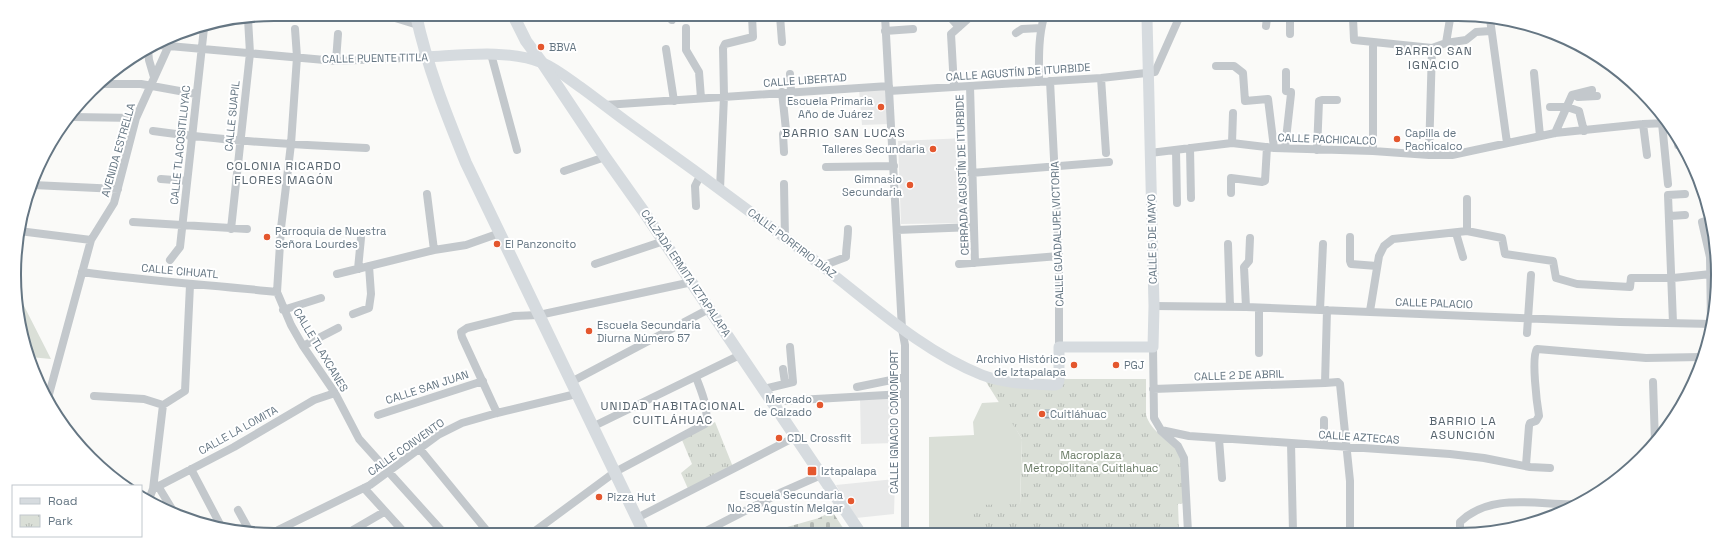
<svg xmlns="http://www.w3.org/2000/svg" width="1732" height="549" font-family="'Space Grotesk',sans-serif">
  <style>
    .built { fill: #e8e9e9 }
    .green { fill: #dadfd7 }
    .cemetery { fill: url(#cemetery-stones) }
    .park { fill: url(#park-tufts) }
    .water { fill: url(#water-rules) }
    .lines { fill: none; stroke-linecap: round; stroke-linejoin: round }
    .street { stroke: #c3c8cc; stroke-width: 8 }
    .secondary { stroke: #d6dbdf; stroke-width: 11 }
    .primary { stroke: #d6dbdf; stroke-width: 12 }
    .poi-dot { fill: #e4572e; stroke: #fff; stroke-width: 1.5 }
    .labels { text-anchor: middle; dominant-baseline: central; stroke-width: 4; stroke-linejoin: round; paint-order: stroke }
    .poi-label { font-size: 11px; fill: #657683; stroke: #fff; text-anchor: start }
    .street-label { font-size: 11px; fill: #657683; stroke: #fff }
    .park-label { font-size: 11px; fill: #687a64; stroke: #fff }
    .neighbourhood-label { font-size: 12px; letter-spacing: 1px; fill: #57646e; stroke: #fff }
    .rim { fill: none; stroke: #657683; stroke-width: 2 }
  </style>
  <defs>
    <pattern id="cemetery-stones" width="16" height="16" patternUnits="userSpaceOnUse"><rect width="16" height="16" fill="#dadfd7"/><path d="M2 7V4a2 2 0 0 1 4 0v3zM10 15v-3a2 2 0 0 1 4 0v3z" fill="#b4b9b4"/></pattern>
    <pattern id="park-tufts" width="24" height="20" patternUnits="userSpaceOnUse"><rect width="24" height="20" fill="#dadfd7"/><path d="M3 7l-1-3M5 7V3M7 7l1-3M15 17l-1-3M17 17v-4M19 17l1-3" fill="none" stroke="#b4b9b4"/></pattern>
    <pattern id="water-rules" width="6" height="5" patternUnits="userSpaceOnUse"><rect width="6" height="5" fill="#bbc7cb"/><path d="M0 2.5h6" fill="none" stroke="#9ca6aa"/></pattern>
  </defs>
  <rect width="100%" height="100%" fill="#fafaf8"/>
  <!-- built -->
  <path class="built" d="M886,89L889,124L862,125L859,90Z
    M966,138L969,223L901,224L898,141Z
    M860,398H894L895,443L861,444Z
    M895,479L894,514L856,518L836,485Z"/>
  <!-- green -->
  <path class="green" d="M20,298L51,359L30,357L23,342Z
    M1000,402L1022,439L1019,532L929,531V437L974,435L973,422L982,403Z"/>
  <!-- cemetery -->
  <path class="cemetery" d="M832,511L845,531H773L819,518Z"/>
  <!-- park -->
  <path class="park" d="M983,377L1012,385L1060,379H1146V415C1151,431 1168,441 1181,452L1185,503L1178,504L1179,532H973L974,505L1020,504L1022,439Z
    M715,422L733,467L689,491L681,473L692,464L682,440Z"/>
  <!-- water -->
  <path class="water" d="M1045,409H1058V419H1045Z"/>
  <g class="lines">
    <!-- street -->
    <path class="street" d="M382,14L418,25
      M780,16L782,42
      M885,16L902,329L905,345V531
      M950,17L959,27
      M1353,18L1354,40L1432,48L1446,43L1466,40L1476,32L1490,31
      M1490,19L1507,143
      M672,20L673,16
      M1266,26L1267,18
      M686,28V50L699,72L701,98
      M295,29L297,57L291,144L281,228L277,292L291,325L303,346L335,393L359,439L441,530
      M885,31L913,29
      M1016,33L1022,29L1041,28
      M1290,34V18
      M1373,42V151
      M1446,43L1450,19
      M158,45L336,61L426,57
      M666,49L674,101
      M148,50L149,60L154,77
      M491,54L517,150
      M336,61L338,34
      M1216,66H1234L1243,73L1245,101L1268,99L1274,148
      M1534,73L1540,136
      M790,74L791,91
      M1101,78L1106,153
      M1050,81L1059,256V347
      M1039,82C1039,60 1038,38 1044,17
      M98,84H141L196,94
      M970,86L975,263
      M954,87L951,34L970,17
      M889,91L1101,78L1155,72L1179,18
      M782,92L786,130L783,134L784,152
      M1578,97L1597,96
      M605,105L889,86
      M1550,107H1567L1579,111L1584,131
      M73,117L136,118
      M1662,123L1668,184
      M1643,124L1647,155
      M153,131C224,141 295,145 366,148
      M1555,133L1572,95L1592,90
      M1677,135L1678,145
      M1232,143L1233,113
      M1190,148L1191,198
      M1285,148L1291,94V92L1286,91V72
      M1176,150L1177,203
      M1317,150L1319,101L1322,100H1337
      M1150,153L1232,143L1274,148L1373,151L1429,155H1452L1555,133L1643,124L1668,123
      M1429,155L1432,48
      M826,167L894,166
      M564,171L605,157
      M971,173L1109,162
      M161,179L187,181
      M784,184L785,238
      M33,185L118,189
      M720,189L724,96L723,48L725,44L753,37L752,16
      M1231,193V178L1262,182L1265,181L1267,147
      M427,194L434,250
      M696,206L695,186L701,174
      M1670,216L1685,215
      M133,222L247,229
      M231,229L250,53L248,19
      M897,230L974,227
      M19,231L91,240
      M1467,231V199
      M1456,233L1463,257
      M1350,237V261L1351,264L1377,266
      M1228,244L1230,307
      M170,260L180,247L204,28
      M595,264L664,241
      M959,264L1059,256
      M822,266L846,257C846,247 848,239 848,229
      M358,269L361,238
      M82,272C147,281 212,285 277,292
      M337,274L434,250L466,245L500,233
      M1154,306L1246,307L1620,322L1713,324
      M1246,307L1244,267L1249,261L1250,238
      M1259,308V353
      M283,310L321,298
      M1320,310L1323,244
      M1327,310L1325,383L1338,382L1340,384L1350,481V532
      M1370,311L1379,256L1384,246L1393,239L1467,231L1502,238L1505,254L1553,261L1556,278L1577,284L1630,287L1631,278H1673L1711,274
      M353,314L369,308L371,294L369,266
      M1673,323L1668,195L1685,194
      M1711,324L1710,257L1702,222L1712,219
      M1527,333L1531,275
      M303,346L338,328
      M1153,347L1154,418L1161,430L1189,436L1450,454L1484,458L1530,467L1550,468
      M783,369L785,383
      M571,382L709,309
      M1653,382L1655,442
      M857,387L901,378
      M764,389L793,382L790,347
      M1153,389L1325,383
      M94,396L144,399L163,405
      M48,398L91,240L114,203L136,118L169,45
      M780,401L904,394
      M497,413L462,337L461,332L467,328L514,316L539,315L692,282
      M378,415L483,381
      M1324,420V445
      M592,427L740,355
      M1161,431L1178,446L1184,458L1188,532
      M1219,439L1222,478
      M1291,443L1293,532
      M419,448L487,531
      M1526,465L1529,426L1530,423L1536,421L1539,416C1537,404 1531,357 1537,349L1646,358L1701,357
      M191,469L223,530
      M158,486L172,509
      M364,488L402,530
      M153,489L234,447L314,400L335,393
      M149,499L153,489L163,405L185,391L190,285
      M238,510L249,530
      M637,518L795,437
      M278,530L370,485L438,435L462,423L497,413L576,394
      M353,530L384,512
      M535,531L615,472L705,424C710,410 701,391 696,377
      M706,531L780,493L821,475
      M1456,533L1460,532V522C1492,491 1540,506 1579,504"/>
    <!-- secondary -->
    <path class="secondary" d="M426,57C465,55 506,49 543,63C557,69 570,80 583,89C598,100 612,111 627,122C693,169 758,217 822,266C873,305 922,351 982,375C1006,384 1030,384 1055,385L1058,384L1059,380V347H1153L1154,306L1147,18"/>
    <!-- primary -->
    <path class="primary" d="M416,15C427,66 446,114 466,163L643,531
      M513,15L526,41L543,64L605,157L644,212L859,531"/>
  </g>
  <!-- markers -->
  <g class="poi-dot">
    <circle cx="541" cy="47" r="4"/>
    <circle cx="881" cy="107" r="4"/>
    <circle cx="1397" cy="139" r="4"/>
    <circle cx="933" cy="149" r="4"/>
    <circle cx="910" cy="185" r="4"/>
    <circle cx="267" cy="237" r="4"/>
    <circle cx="497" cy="244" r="4"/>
    <circle cx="589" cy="331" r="4"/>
    <circle cx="1074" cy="365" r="4"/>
    <circle cx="1116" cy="365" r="4"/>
    <circle cx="820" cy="405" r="4"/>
    <circle cx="1042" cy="414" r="4"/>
    <circle cx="779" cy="438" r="4"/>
    <rect x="807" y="466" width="10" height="10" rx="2"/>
    <circle cx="599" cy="497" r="4"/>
    <circle cx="851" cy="501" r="4"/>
  </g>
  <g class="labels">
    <!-- poi labels -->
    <g class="poi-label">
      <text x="549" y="47">BBVA</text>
      <text x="873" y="101" text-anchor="end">Escuela Primaria<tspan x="873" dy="13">Año de Juárez</tspan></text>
      <text x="1405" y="133">Capilla de<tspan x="1405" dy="13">Pachicalco</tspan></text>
      <text x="925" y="149" text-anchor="end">Talleres Secundaria</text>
      <text x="902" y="179" text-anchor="end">Gimnasio<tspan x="902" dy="13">Secundaria</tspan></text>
      <text x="275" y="231">Parroquia de Nuestra<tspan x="275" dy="13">Señora Lourdes</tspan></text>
      <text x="505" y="244">El Panzoncito</text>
      <text x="597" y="325">Escuela Secundaria<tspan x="597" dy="13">Diurna Número 57</tspan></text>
      <text x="1066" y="359" text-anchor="end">Archivo Histórico<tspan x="1066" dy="13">de Iztapalapa</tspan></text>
      <text x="1124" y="365">PGJ</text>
      <text x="812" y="399" text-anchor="end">Mercado<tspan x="812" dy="13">de Calzado</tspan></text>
      <text x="1050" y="414">Cuitláhuac</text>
      <text x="787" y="438">CDL Crossfit</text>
      <text x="821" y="471">Iztapalapa</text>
      <text x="843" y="495" text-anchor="end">Escuela Secundaria<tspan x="843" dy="13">No. 28 Agustín Melgar</tspan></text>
      <text x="607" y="497">Pizza Hut</text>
    </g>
    <!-- street labels -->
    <g class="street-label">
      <text transform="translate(375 58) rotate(-1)">CALLE PUENTE TITLA</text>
      <text transform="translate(1018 72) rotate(-4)">CALLE AGUSTÍN DE ITURBIDE</text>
      <text transform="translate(805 80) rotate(-4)">CALLE LIBERTAD</text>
      <text transform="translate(232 116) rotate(-84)">CALLE SUAPIL</text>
      <text transform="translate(1327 139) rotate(2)">CALLE PACHICALCO</text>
      <text transform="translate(180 145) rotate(-84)">CALLE TLACOSITILUYAC</text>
      <text transform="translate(118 150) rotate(-74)">AVENIDA ESTRELLA</text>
      <text transform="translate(962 175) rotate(-92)">CERRADA AGUSTÍN DE ITURBIDE</text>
      <text transform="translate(1057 234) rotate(-92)">CALLE GUADALUPE VICTORIA</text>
      <text transform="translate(1152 239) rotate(-91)">CALLE 5 DE MAYO</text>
      <text transform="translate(792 243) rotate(37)">CALLE PORFIRIO DÍAZ</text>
      <text transform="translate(180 271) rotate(5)">CALLE CIHUATL</text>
      <text transform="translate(686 273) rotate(56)">CALZADA ERMITA IZTAPALAPA</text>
      <text transform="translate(1434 303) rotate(2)">CALLE PALACIO</text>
      <text transform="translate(321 350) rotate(59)">CALLE TLAXCANES</text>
      <text transform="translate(1239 375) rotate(-2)">CALLE 2 DE ABRIL</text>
      <text transform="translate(427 387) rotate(-18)">CALLE SAN JUAN</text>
      <text transform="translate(894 422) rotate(-90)">CALLE IGNACIO COMONFORT</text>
      <text transform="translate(238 430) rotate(-29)">CALLE LA LOMITA</text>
      <text transform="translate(1359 437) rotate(4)">CALLE AZTECAS</text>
      <text transform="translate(406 447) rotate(-35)">CALLE CONVENTO</text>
    </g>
    <!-- park labels -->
    <g class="park-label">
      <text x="1091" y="455">Macroplaza<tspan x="1091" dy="13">Metropolitana Cuitlahuac</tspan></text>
    </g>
    <!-- neighbourhood labels -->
    <g class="neighbourhood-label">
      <text x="1434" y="51">BARRIO SAN<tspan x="1434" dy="14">IGNACIO</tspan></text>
      <text x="844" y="133">BARRIO SAN LUCAS</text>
      <text x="284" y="166">COLONIA RICARDO<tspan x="284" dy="14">FLORES MAGÓN</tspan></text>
      <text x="673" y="406">UNIDAD HABITACIONAL<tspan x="673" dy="14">CUITLÁHUAC</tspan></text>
      <text x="1463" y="421">BARRIO LA<tspan x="1463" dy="14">ASUNCIÓN</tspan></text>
    </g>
  </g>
  <!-- crop -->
  <path d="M0 0H1732V549H0ZM274 21H1458A253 253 0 0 1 1711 274V275A253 253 0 0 1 1458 528H274A253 253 0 0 1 21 275V274A253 253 0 0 1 274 21Z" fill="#fff" fill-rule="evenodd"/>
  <path class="rim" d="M274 21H1458A253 253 0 0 1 1711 274V275A253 253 0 0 1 1458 528H274A253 253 0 0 1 21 275V274A253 253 0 0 1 274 21Z"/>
  <!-- legend -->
  <rect x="12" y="485" width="130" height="52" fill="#ffffff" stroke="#c1c8cd"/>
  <rect x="20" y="498" width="20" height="6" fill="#d6dbdf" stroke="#c1c8cd"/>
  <text x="48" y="505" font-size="12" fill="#657683">Road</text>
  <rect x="20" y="515" width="20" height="12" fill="url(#park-tufts)" stroke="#c1c8cd"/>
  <text x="48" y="525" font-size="12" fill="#657683">Park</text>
</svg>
